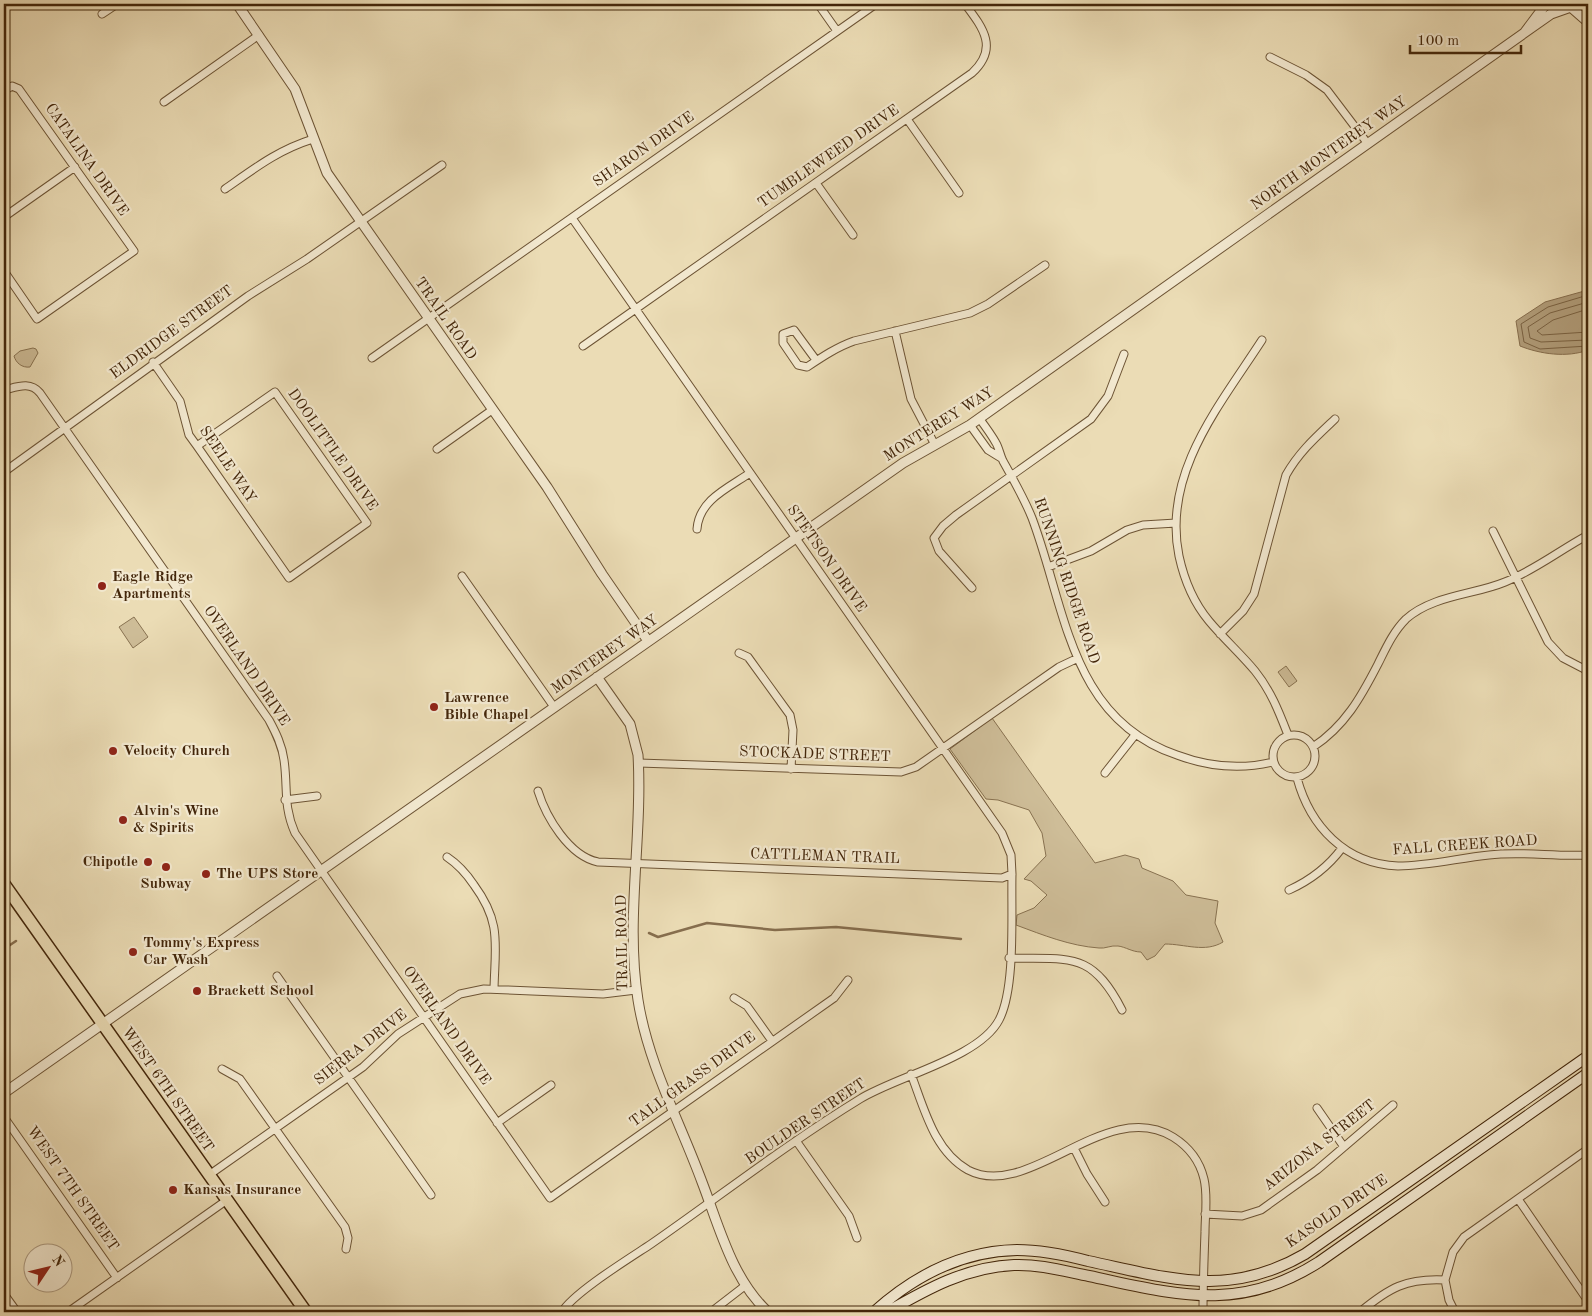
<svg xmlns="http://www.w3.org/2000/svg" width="1592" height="1316" font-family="'Old Standard TT',serif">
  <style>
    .green { fill: #cebd98; stroke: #887251 }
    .water { fill: #b29e7b; stroke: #866e4e }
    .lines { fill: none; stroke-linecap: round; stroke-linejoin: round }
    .shore { stroke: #7a6242; stroke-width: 1 }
    .stream { stroke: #866e4e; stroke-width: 2.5 }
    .minor-casing { stroke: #6d5435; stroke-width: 9 }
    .tertiary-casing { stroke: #6d5435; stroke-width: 11 }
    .secondary-casing { stroke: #43260a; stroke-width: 12 }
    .primary-casing { stroke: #43260a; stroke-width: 14 }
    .minor { stroke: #f2e8cf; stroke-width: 7 }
    .tertiary { stroke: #f2e8cf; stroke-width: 9 }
    .secondary { stroke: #f2e8cf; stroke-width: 10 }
    .primary { stroke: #ebdcb5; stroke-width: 11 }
    .poi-dot { fill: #8f2418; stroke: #f2e8cf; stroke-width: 2 }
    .labels { text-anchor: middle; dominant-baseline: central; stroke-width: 4.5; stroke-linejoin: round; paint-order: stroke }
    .street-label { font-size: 15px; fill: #43260a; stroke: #f2e8cf }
    .poi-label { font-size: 15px; font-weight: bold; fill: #43260a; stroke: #f2e8cf; text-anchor: start }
  </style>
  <rect width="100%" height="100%" fill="#ebdcb5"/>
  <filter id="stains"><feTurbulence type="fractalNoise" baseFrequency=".004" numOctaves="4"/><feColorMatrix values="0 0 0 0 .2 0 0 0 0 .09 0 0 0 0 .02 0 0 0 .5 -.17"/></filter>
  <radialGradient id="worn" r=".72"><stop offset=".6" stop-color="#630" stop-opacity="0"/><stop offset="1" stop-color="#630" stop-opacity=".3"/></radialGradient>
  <!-- green -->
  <path class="green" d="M33,348L36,349L38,353L30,367C22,368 16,363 14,356L20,351Z
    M134,617L148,637L133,648L119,627Z
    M1286,666L1297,681L1289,687L1278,672Z
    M992,718L1095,863L1125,855L1139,859L1142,868L1173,881L1186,895L1218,901L1215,923L1223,942C1205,953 1185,944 1165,944L1155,956L1147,960L1141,952C1132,952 1126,947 1118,946C1111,945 1105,949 1099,948C1070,946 1043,935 1016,925L1017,915L1034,908L1047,895L1031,881L1024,879L1046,856L1042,833L1029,810L998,800L986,799L950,749Z"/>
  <!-- water -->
  <path class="water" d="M1588,290V350C1567,358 1540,354 1520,346L1516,321L1545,302Z"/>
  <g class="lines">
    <!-- shore -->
    <path class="shore" d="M1588,295L1548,307L1521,324L1524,342L1540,349L1588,346
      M1588,302L1550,313L1528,327L1530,338L1541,342L1588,340
      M1588,309L1553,320L1537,331L1542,335L1588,332"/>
    <!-- stream -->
    <path class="stream" d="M649,933L658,937L707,923L775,930L836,927L961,939
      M4,949L16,941"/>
    <!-- minor casing -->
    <g class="minor-casing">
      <path id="minor" d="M818,4L837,31
        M102,14L117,4
        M1270,57L1306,75L1327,90L1368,144
        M4,91L12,86L19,89L134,251L37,319L4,271
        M164,102L259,35
        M907,119L959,193
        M816,183L853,235
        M225,189C255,168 278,150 313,139
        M4,217L75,167
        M895,331L911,399L935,445
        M1262,340C1220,405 1162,473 1179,556C1184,579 1194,603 1209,621C1224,639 1241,654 1255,671C1271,691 1279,712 1288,735
        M583,346L972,73C999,48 983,28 965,4
        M372,358L876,4
        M816,360L794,330L783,334V343L798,365L807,367C822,357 837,347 854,341L970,313L988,304L1045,265
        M153,362L180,401L189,435L197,446L289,578L367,523L275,392L197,446
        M4,390C17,387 30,381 40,393L269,720C276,733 282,745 284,760C288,787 283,806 295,833L550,1198L834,998L848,980
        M979,418C985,426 991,434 996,443C999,448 1000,455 1003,461C1013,479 1024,498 1032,518C1066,608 1070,719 1177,755C1209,767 1240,770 1273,762
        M970,425L988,450L1001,458
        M437,449L492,410
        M4,472L248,296L307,259L442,165
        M697,529C699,500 728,488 750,473
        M1493,531L1548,642L1563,658L1588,671
        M1048,567L1091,551L1127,530L1143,525L1176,523
        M462,576L554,707
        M972,588L939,551L934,538L943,526L956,515L1091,419L1108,396L1124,354
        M1220,634L1243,611L1254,594L1286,475C1299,452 1316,437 1335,419
        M739,653L748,657L790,715L793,730L791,769
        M1273 756a21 21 0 1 1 42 0a21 21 0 1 1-42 0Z
        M1313,747C1345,726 1361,697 1378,664C1386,648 1393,632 1406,619C1433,595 1474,595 1505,582C1535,570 1560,550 1588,535
        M639,763L901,772L916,767L1059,667L1076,659
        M1105,773L1135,735
        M1297,778C1310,826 1345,864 1398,866C1428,866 1459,858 1489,855C1522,851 1555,857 1588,855
        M538,791C546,817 569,856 598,862L1002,878L1012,874
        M285,800L317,796
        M447,857C459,865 466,873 474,885C502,923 495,945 494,989
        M1289,890C1311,880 1328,867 1342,848
        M1009,958C1070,960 1091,950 1122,1010
        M277,976L431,1195
        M734,998L747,1006L772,1041
        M222,1069L240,1079L345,1227L348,1238L346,1249
        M911,1074C924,1108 934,1151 968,1170C1029,1202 1106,1096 1173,1137C1189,1147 1200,1162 1204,1179C1208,1196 1205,1215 1205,1232C1204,1259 1203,1286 1203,1312
        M1317,1108L1344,1147
        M4,1117L117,1278
        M497,1123L551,1085
        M797,1142L849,1216L857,1238
        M1074,1148L1087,1174L1105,1202
        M209,1175L363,1067L398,1034L460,994L484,989L603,994L636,990
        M1518,1199L1588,1301
        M1205,1214L1242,1216L1261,1210L1317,1170L1393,1105
        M1445,1280L1449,1300L1455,1312
        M4,1294L17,1312
        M68,1312L227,1200
        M562,1312C573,1293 630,1258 651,1244C720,1196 788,1143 860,1099C897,1076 979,1058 999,1020C1016,988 1011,912 1012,874L1011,855L1002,833L572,218
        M711,1312L746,1285
        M1360,1312C1389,1288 1406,1278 1445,1280L1453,1252L1464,1237L1588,1149"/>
    </g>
    <!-- tertiary casing -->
    <g class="tertiary-casing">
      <path id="tertiary" d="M237,4L295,89L327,173L547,487L602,574L648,641
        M1563,6L1572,8L1582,4
        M1572,8L1588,22
        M1525,32L1546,4
        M597,677L630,724L638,755C643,836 625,919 638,1000C648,1064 680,1122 702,1182C719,1226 732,1279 768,1312
        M4,1093L903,463L970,425L1551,14L1568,8"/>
    </g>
    <!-- secondary casing -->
    <g class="secondary-casing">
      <path id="secondary" d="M874,1312C914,1276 961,1251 1017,1250C1041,1250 1065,1255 1088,1261C1169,1278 1228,1299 1305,1254L1588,1056
        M887,1312C927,1289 966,1267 1014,1265C1039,1264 1064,1271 1089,1276C1175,1294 1238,1314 1319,1262L1588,1073"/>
    </g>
    <!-- primary casing -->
    <g class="primary-casing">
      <path id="primary" d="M4,884L306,1312"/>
    </g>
    <!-- minor -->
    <use href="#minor" class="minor"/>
    <!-- tertiary -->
    <use href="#tertiary" class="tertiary"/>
    <!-- secondary -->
    <use href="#secondary" class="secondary"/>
    <!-- primary -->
    <use href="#primary" class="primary"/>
  </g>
  <!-- markers -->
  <g class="poi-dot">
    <circle cx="102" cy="586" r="5"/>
    <circle cx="434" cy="707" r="5"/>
    <circle cx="113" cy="751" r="5"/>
    <circle cx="123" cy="820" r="5"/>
    <circle cx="148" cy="862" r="5"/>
    <circle cx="166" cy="867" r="5"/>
    <circle cx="206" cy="874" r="5"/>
    <circle cx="133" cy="952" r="5"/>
    <circle cx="197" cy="991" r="5"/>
    <circle cx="173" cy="1190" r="5"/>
  </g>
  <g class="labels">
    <!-- street labels -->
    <g class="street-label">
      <text transform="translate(644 150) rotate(-35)">SHARON DRIVE</text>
      <text transform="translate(1329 154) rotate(-35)">NORTH MONTEREY WAY</text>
      <text transform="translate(829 157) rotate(-35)">TUMBLEWEED DRIVE</text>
      <text transform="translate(86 160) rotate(55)">CATALINA DRIVE</text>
      <text transform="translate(445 319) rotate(55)">TRAIL ROAD</text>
      <text transform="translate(172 333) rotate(-36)">ELDRIDGE STREET</text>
      <text transform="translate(939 425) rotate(-32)">MONTEREY WAY</text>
      <text transform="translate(332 450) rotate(55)">DOOLITTLE DRIVE</text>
      <text transform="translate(227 465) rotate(56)">SEELE WAY</text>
      <text transform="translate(826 559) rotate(55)">STETSON DRIVE</text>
      <text transform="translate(1066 581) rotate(71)">RUNNING RIDGE ROAD</text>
      <text transform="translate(605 655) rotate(-35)">MONTEREY WAY</text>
      <text transform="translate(246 666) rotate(56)">OVERLAND DRIVE</text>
      <text transform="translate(815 755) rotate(2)">STOCKADE STREET</text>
      <text transform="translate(1465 846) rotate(-4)">FALL CREEK ROAD</text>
      <text transform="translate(825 857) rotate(2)">CATTLEMAN TRAIL</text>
      <text transform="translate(623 943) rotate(-91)">TRAIL ROAD</text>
      <text transform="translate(446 1026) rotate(55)">OVERLAND DRIVE</text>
      <text transform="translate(361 1048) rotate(-38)">SIERRA DRIVE</text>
      <text transform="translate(693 1080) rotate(-36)">TALL GRASS DRIVE</text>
      <text transform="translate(167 1090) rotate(55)">WEST 6TH STREET</text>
      <text transform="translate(806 1122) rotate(-34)">BOULDER STREET</text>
      <text transform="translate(1320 1146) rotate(-38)">ARIZONA STREET</text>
      <text transform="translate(72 1189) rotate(55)">WEST 7TH STREET</text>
      <text transform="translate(1337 1212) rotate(-34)">KASOLD DRIVE</text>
    </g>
    <!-- poi labels -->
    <g class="poi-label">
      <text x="112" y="577">Eagle Ridge<tspan x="112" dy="17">Apartments</tspan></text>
      <text x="444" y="698">Lawrence<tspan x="444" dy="17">Bible Chapel</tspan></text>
      <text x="123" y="751">Velocity Church</text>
      <text x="133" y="811">Alvin's Wine<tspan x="133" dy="17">&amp; Spirits</tspan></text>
      <text x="138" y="862" text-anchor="end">Chipotle</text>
      <text x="216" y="874">The UPS Store</text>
      <text x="166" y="884" text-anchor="middle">Subway</text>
      <text x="143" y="943">Tommy's Express<tspan x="143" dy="17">Car Wash</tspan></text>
      <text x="207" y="991">Brackett School</text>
      <text x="183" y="1190">Kansas Insurance</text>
    </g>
  </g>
  <!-- margin -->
  <rect width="1592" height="1316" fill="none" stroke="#ebdcb5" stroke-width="20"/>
  <rect x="5" y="5" width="1582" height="1306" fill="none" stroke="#43260a" stroke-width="2.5"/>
  <rect x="10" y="10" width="1572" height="1296" fill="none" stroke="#43260a"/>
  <!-- north arrow -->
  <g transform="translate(48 1268) rotate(55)"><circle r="24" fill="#f2e8cf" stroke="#ac9a80"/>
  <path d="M0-4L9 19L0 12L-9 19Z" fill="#8f2418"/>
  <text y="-8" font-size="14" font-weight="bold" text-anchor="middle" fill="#43260a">N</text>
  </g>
  <!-- scale -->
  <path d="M1410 45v8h111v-8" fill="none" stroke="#43260a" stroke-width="2.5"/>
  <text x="1417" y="45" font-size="15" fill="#43260a" stroke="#f2e8cf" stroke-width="4" paint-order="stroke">100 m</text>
  <rect width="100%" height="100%" filter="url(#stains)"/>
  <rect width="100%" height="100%" fill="url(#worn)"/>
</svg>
